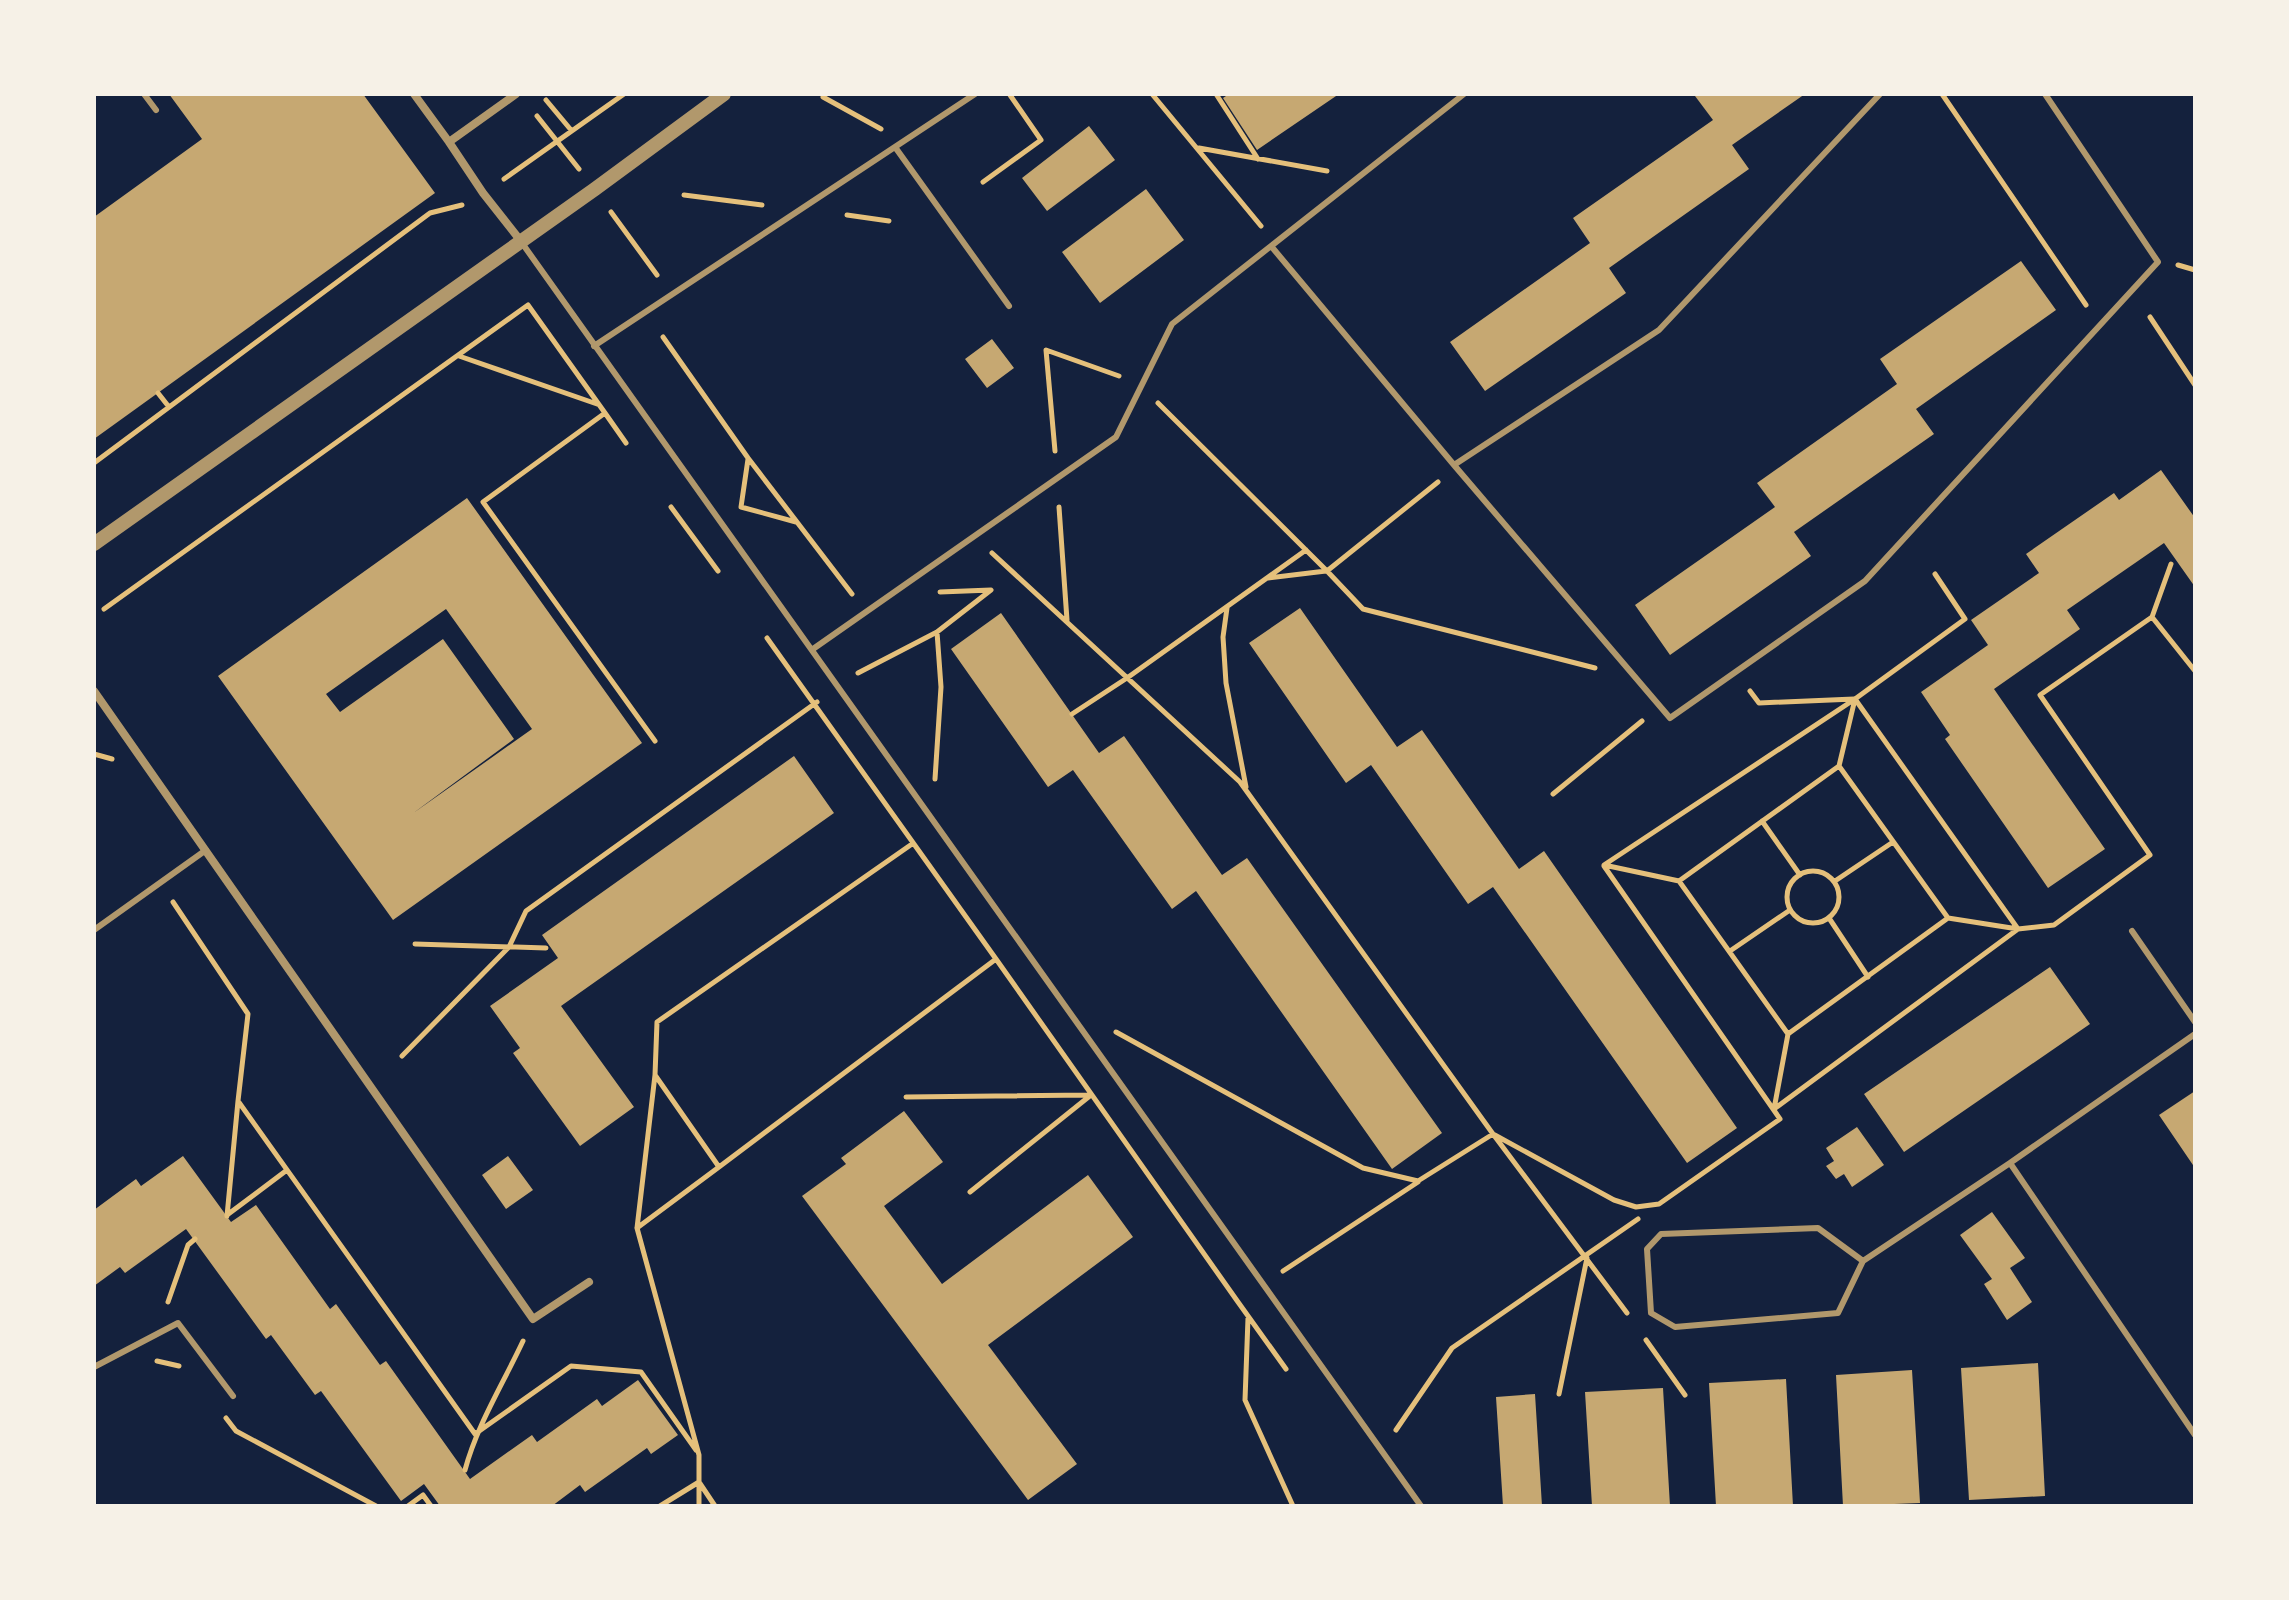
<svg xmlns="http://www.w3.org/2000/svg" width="2289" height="1600" font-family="'IBM Plex Sans',sans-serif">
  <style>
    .building { fill: #c6a872; fill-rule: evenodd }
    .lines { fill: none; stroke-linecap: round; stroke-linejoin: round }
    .path { stroke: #e5c07b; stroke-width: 5 }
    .service { stroke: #b1986c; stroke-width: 6 }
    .minor { stroke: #b1986c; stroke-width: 8 }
    .tertiary { stroke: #b1986c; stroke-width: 14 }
  </style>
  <rect width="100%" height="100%" fill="#14213d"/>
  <!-- building -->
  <path class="building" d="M169,94H363L435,193L94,439V217L202,139Z
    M1229,94H1339L1257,150L1223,98Z
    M1698,94H1805L1732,145L1749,169L1609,268L1626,293L1485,391L1450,342L1590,243L1573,218L1713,120L1695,96Z
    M1089,126L1115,160L1047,211L1022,178Z
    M1146,189L1184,240L1100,303L1062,252Z
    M2021,261L2056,310L1916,409L1934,434L1794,532L1811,556L1670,655L1635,605L1775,507L1757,483L1897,384L1880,359Z
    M992,339L1014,368L987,388L965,359Z
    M2161,470L2195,518V587L2164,543L2067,610L2080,629L1994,689L2105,849L2048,888L1945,739L1950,735L1921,692L1988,645L1971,620L2039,573L2026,554L2114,493L2119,500Z
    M467,498L642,743L393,920L218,676ZM446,609L532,729L412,814L514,739L443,639L340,712L326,694Z
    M1300,608L1397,747L1422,730L1519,869L1544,851L1737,1128L1687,1163L1493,887L1468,904L1371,765L1346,783L1249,643Z
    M1001,613L1099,753L1124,736L1222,875L1247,858L1442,1133L1392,1169L1196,891L1172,909L1073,770L1048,787L951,649Z
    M794,756L834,813L561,1006L634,1107L580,1146L513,1053L520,1048L490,1006L558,958L542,935Z
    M2050,967L2090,1024L1904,1152L1864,1094Z
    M2195,1091V1168L2159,1115Z
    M904,1111L943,1162L884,1206L942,1284L1088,1175L1133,1237L988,1345L1077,1464L1028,1500L802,1196L846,1164L841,1158Z
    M1857,1127L1884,1165L1852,1187L1844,1174L1836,1179L1826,1166L1834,1161L1826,1148Z
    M183,1156L231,1222L256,1205L330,1309L336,1304L380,1365L386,1361L470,1479L532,1435L537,1442L597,1399L602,1406L638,1380L678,1435L651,1454L647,1448L585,1492L580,1485L552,1506H440L424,1484L401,1501L321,1391L315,1395L271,1335L266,1339L186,1229L125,1273L120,1267L94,1286V1210L136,1179L141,1186Z
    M508,1156L533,1190L506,1209L482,1175Z
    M1992,1212L2025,1258L2010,1268L2032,1302L2007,1320L1984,1284L1992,1279L1960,1235Z
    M2038,1363L2045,1496L1969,1500L1961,1368Z
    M1912,1370L1920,1503L1843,1506L1836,1375Z
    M1786,1379L1793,1506H1716L1709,1383Z
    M1663,1388L1670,1506H1592L1585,1392Z
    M1535,1394L1542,1506H1503L1496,1397Z"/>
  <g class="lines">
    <!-- path -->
    <path class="path" d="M1152,94L1261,226
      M1216,94L1258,159
      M1942,94L2086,305
      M823,97L881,129
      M546,100L571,130
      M537,116L579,169
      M1199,148L1327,171
      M504,179L624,94
      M983,182L1041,140L1010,95
      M684,195L762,205
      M611,212L657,275
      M847,215L889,221
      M2178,265L2195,270
      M2150,317L2195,385
      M663,337L748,458L852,594
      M459,356L597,404
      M158,393L169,407
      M1158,403L1327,571
      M605,413L626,443
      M1055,451L1046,350L1119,376
      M748,459L741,507L796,522
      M94,463L430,213L462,205
      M1438,482L1327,571L1363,609L1595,668
      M671,507L718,571
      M1059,507L1067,620
      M992,553L1240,782L1493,1134L1627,1313
      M1268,578L1326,571
      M1227,608L1223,637L1226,683L1246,787
      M104,609L528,305L605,413L483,502L655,741
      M2152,617L2171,564
      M858,673L937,632L991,590L940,592
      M1750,691L1759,703L1854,699
      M1072,714L1127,678L1306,550
      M94,754L112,759
      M1839,766L1855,699L2018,929L1948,918
      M935,779L941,687L937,632
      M1553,794L1642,721
      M1762,821L1800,875
      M1787 897a26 26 0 1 1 52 0a26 26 0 1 1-52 0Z
      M1679,881L1839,766L1948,918L1788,1034L1679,881L1604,865L1855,699L1965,619L1935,574
      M1835,881L1893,842
      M173,902L248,1014L238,1101L475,1434L571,1366L641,1372L696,1450
      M1829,918L1868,977
      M415,944L546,948
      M1730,951L1790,910
      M996,959L1238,1302
      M1116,1032L1363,1168L1418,1181L1493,1134L1614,1200L1636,1207L1659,1204L1780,1119L1604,866
      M1788,1034L1774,1109L2018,929L2054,925L2150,855L2040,695L2152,617L2195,671
      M402,1056L509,947L526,911L817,702
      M655,1075L657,1022L912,844
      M906,1097L1090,1095
      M970,1192L1091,1095
      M227,1215L287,1170
      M227,1216L238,1101
      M637,1228L719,1167
      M1283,1271L1418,1182
      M168,1302L188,1245L195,1239
      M1238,1302L1286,1369
      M1248,1318L1245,1400L1293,1506
      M1646,1340L1685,1395
      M157,1361L179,1366
      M1559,1394L1587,1258
      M226,1418L236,1431L376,1506
      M1396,1430L1452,1348L1638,1219
      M465,1470C477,1425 503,1384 523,1341
      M408,1506L423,1495L431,1506
      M660,1506L699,1482V1506
      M715,1506L699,1482V1455L637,1228L655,1075L719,1167L996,959L767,638"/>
    <!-- service -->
    <path class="service" d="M144,94L156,110
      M895,147L1009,306
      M522,243L1421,1506
      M1271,246L1454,465L1670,718L1865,581L2158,262L2045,94
      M594,346L975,94
      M1454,465L1659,330L1880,94
      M813,649L1116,437L1172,324L1464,94
      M94,930L206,850
      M2132,931L2195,1022
      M2195,1034L2010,1163L2195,1435
      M1863,1261L1818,1228L1661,1234L1647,1249L1651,1313L1675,1327L1838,1313L1863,1261L2010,1163
      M94,1367L178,1323L233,1396"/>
    <!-- minor -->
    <path class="minor" d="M414,94L449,142
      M516,94L449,142L483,193L520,240
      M94,691L533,1319L589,1282"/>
    <!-- tertiary -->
    <path class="tertiary" d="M94,544L595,189L724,94"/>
  </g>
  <!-- border -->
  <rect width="2289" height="1600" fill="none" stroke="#f6f1e7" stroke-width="192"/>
</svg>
